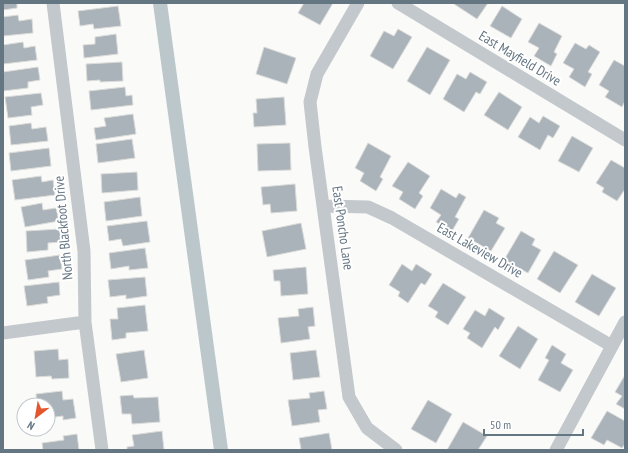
<svg xmlns="http://www.w3.org/2000/svg" width="628" height="453" font-family="'PT Sans Narrow',sans-serif">
  <style>
    .lines { fill: none; stroke-linecap: round; stroke-linejoin: round }
    .canal { stroke: #bbc7cb; stroke-width: 14 }
    .building { fill: #aab3b9; stroke: #dcdcda }
    .street { stroke: #c3c8cc; stroke-width: 13 }
    .labels { text-anchor: middle; dominant-baseline: central; stroke-width: 4; stroke-linejoin: round; paint-order: stroke }
    .street-label { font-size: 14px; fill: #657683; stroke: #fff }
  </style>
  <rect width="100%" height="100%" fill="#fafaf8"/>
  <g class="lines">
    <!-- canal -->
    <path class="canal" d="M160,3L221,450"/>
  </g>
  <!-- building -->
  <path class="building" d="M3,3H17V8L3,10Z
    M304,3H333L320,25L298,13Z
    M454,3H488L477,19L454,4Z
    M118,6L121,26L94,29L93,24L80,26L78,11Z
    M502,6L522,19L511,38L490,26Z
    M18,15L19,21L32,19L33,33L3,36V17Z
    M539,23L562,36L554,52L557,54L551,66L534,56L539,48L528,42Z
    M398,29L412,37L393,69L370,56L384,31L394,36Z
    M116,34L118,54L84,58L83,45L95,44V37Z
    M23,42L24,48L35,46L37,60L3,64V45Z
    M575,43L586,49L589,45L600,52L588,72L592,74L585,87L569,77L574,69L563,63Z
    M264,47L296,58L287,84L256,74Z
    M427,47L450,60L430,95L407,81Z
    M614,60L625,66V101L622,107L605,97L609,91L599,85Z
    M122,62L123,81L100,82V80L87,81L86,64Z
    M38,67L40,80L28,82V88L3,91V72Z
    M470,72L487,82L480,94L476,92L464,112L443,99L457,74L466,79Z
    M125,87L126,96L132,95L133,105L91,110L89,91Z
    M499,92L522,107L508,130L484,115Z
    M41,93L43,105L31,107L32,115L8,118L5,97Z
    M284,97L286,125L254,127L253,113H257L256,99Z
    M133,114L136,134L96,140L94,128L106,126L104,118Z
    M543,116L560,126L553,138L548,135L540,150L518,137L530,117L539,123Z
    M31,123L32,129L46,127L48,141L11,145L9,126Z
    M572,136L593,148L579,172L558,161Z
    M132,139L135,158L98,163L96,144Z
    M290,143L291,170L258,171L257,144Z
    M368,143L391,156L380,177L383,179L376,191L360,181L364,173L355,168Z
    M49,148L51,166L11,171L9,153Z
    M611,160L625,168V189L617,201L602,192L604,188L596,183Z
    M408,162L430,176L419,193L423,196L415,209L399,199L403,192L392,186Z
    M137,172L138,190L102,193L101,174Z
    M41,176L42,182L53,180L55,195L15,200L12,180Z
    M295,184L297,211L271,213L270,204L263,205L261,187Z
    M441,189L456,198L459,193L466,197L455,217L459,219L452,231L436,222L441,215L430,208Z
    M140,197L142,216L106,221L104,202Z
    M42,203L43,210L56,208L59,221L25,227L21,207Z
    M484,210L499,218L496,223L505,228L491,251L468,238Z
    M147,221L150,242L123,246L121,239L109,241L107,226Z
    M301,223L306,249L267,257L262,231Z
    M60,229L61,242L48,243V250L27,252L26,231Z
    M521,231L535,239L532,245L541,250L528,273L504,260Z
    M145,248L148,268L129,270V266L111,269L109,253Z
    M554,251L578,265L560,293L537,279Z
    M60,255L62,269L48,271L49,277L28,280L25,260Z
    M402,264L412,271L416,264L432,274L425,285L421,283L408,303L398,296L400,292L389,285Z
    M306,267L308,294L281,296L280,281H274L273,270Z
    M592,274L616,288L599,316L575,302Z
    M145,277L147,296L126,299V295L110,297L108,280Z
    M59,282L60,295L47,297L48,303L27,306L24,286Z
    M443,283L466,297L448,325L435,317L438,312L428,306Z
    M145,305L148,331L126,333V338L112,340L110,319H118L117,308Z
    M313,307L315,326L308,327L310,339L281,343L278,318L299,316L298,309Z
    M489,308L505,318L498,330L495,327L482,348L467,338L470,333L463,329L475,310L485,316Z
    M518,326L538,339L520,369L499,356Z
    M552,345L566,354L561,363L573,370L560,392L538,380L549,360L545,358Z
    M58,349L59,360L68,359L69,378L52,379L51,376L36,377L34,351Z
    M144,350L148,378L121,382L116,354Z
    M316,350L320,377L293,380L290,353Z
    M625,375V409L616,404L622,396L615,392Z
    M62,391L63,400L73,399L76,418L63,420V416L48,418V405H37L36,394Z
    M324,391L327,409L318,410L320,422L292,426L288,400L310,398L309,393Z
    M133,395L134,398L158,397L160,422L132,424L131,414H122L120,396Z
    M428,400L452,414L436,443L411,429Z
    M607,411L625,421V444L622,448L607,440L604,445L591,438Z
    M463,422L487,436L478,450H447Z
    M162,431L164,450H127V447L134,446L132,435Z
    M329,433L332,450H297L301,449L299,438Z
    M77,434L79,450H43L42,443L64,440L63,436Z"/>
  <g class="lines">
    <!-- street -->
    <path class="street" d="M53,3L84,251L85,322L102,450
      M358,3L317,74L310,102L315,147L349,397L367,428L396,450
      M398,3L625,140
      M324,206L368,207L392,218L612,346
      M3,333L85,322
      M556,450L625,322"/>
  </g>
  <g class="labels">
    <!-- street labels -->
    <g class="street-label">
      <text transform="translate(520 58) rotate(31)">East Mayfield Drive</text>
      <text transform="translate(63 228) rotate(-95)">North Blackfoot Drive</text>
      <text transform="translate(343 228) rotate(82)">East Poncho Lane</text>
      <text transform="translate(480 250) rotate(30)">East Lakeview Drive</text>
    </g>
  </g>
  <!-- border -->
  <rect width="628" height="453" fill="none" stroke="#657683" stroke-width="8"/>
  <!-- north arrow -->
  <g transform="translate(36 417) rotate(211)"><circle r="19" fill="#ffffff" stroke="#c1c8cd"/>
  <path d="M0-3L7 15L0 10L-7 15Z" fill="#e4572e"/>
  <text y="-6" font-size="11" font-weight="bold" text-anchor="middle" fill="#657683">N</text>
  </g>
  <!-- scale -->
  <path d="M484 429v6h99v-6" fill="none" stroke="#657683" stroke-width="2"/>
  <text x="490" y="429" font-size="12" fill="#657683" stroke="#ffffff" stroke-width="3" paint-order="stroke">50 m</text>
</svg>
